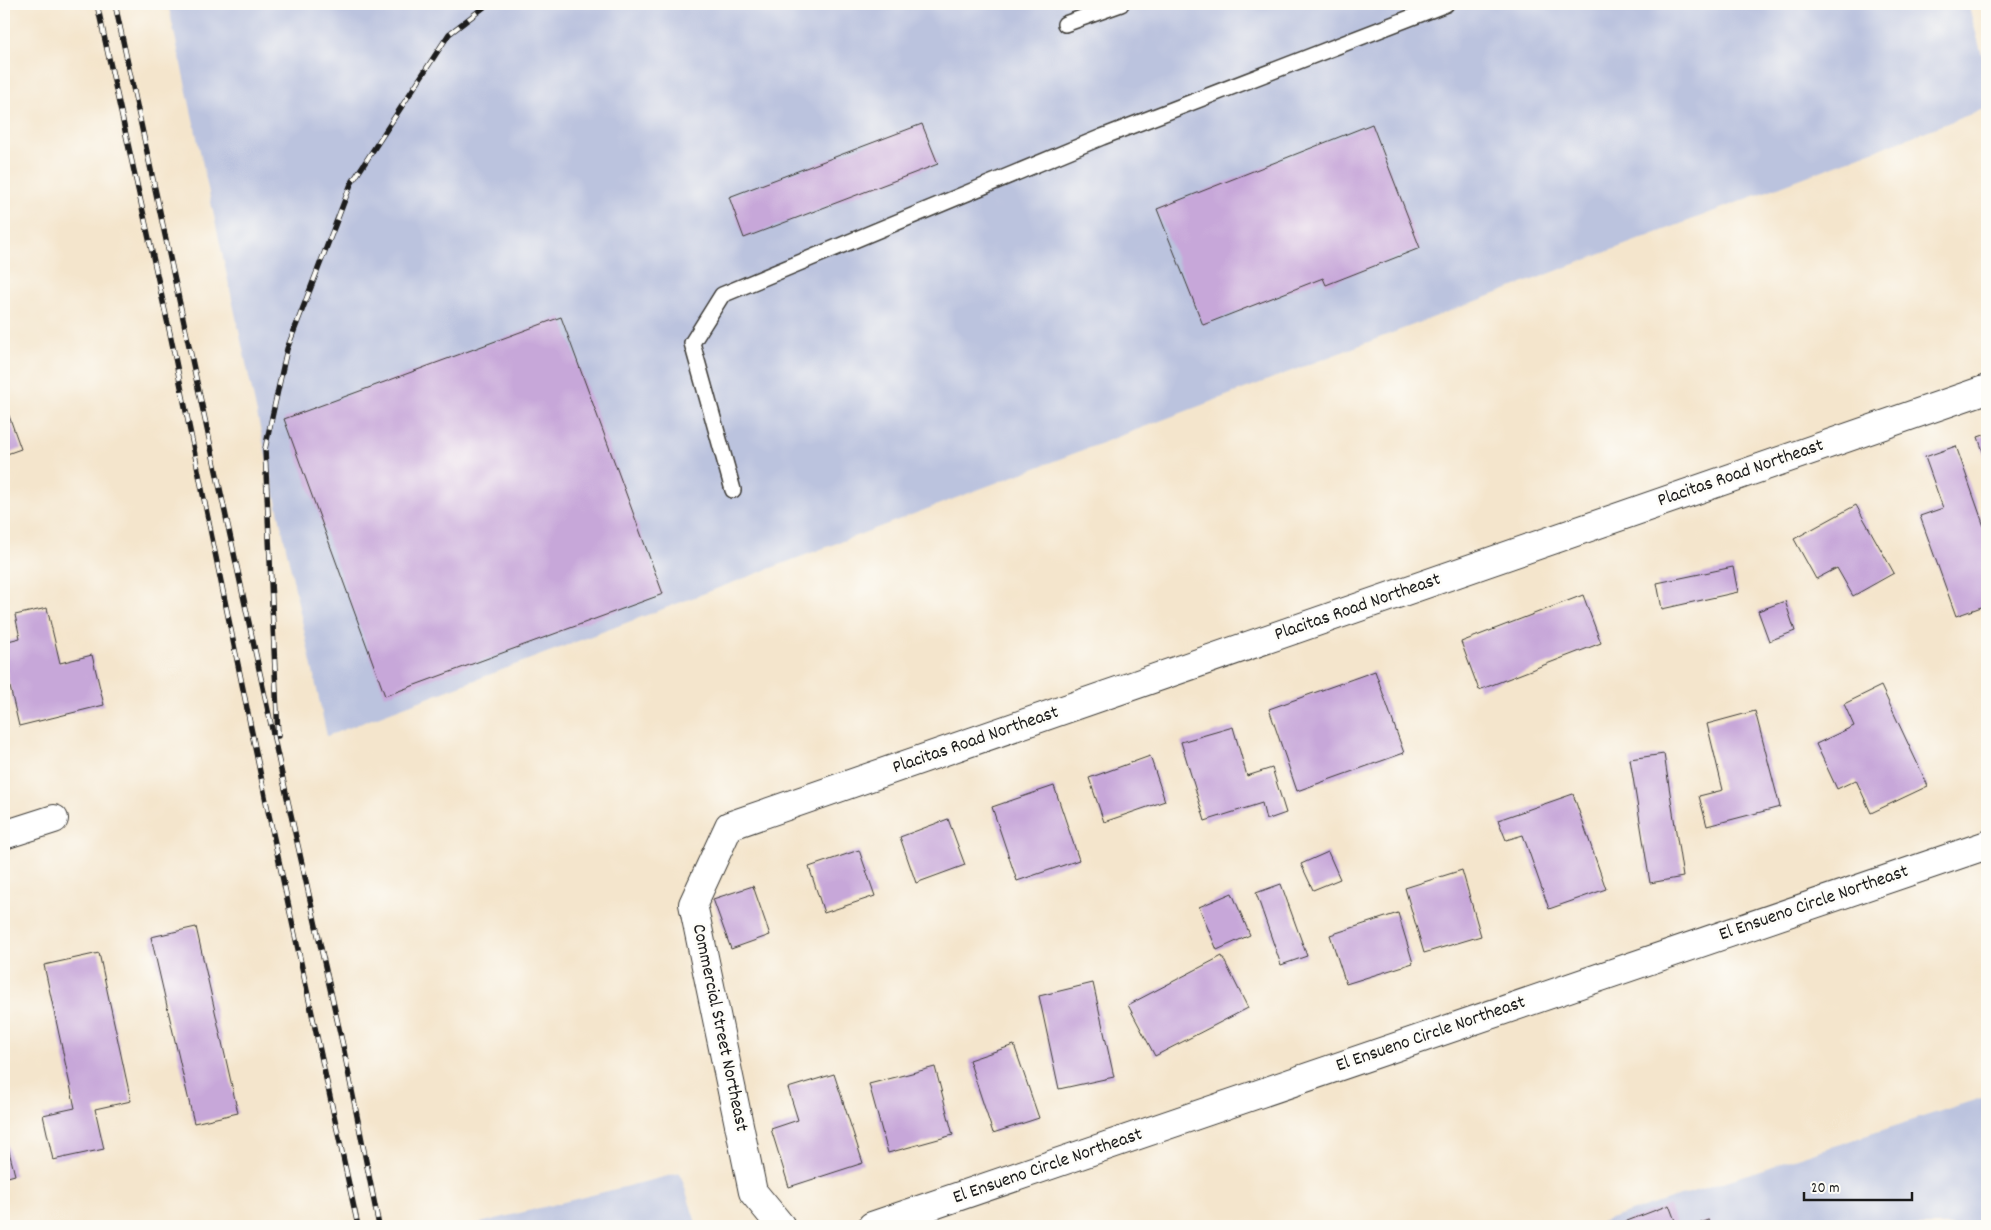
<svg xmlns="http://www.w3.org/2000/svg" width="1991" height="1230" font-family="Dekko,sans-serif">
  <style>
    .industrial { fill: #bbc3de }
    .building { fill: #c7a7d9 }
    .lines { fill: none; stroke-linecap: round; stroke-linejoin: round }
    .lane-casing { stroke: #3c3a36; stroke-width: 18 }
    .street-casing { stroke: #3c3a36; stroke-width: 30 }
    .lane { stroke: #fff; stroke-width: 15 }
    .street { stroke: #fff; stroke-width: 28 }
    .rail-casing { stroke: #1c1c1c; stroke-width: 5.5 }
    .rail { stroke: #fdfcf7; stroke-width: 4; stroke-dasharray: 11; stroke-linecap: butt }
    .labels { text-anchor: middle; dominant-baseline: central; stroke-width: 5; stroke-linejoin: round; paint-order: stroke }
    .street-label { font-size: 19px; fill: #1c1c1c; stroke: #fdfcf7 }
  </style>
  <rect width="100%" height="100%" fill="#fdfcf7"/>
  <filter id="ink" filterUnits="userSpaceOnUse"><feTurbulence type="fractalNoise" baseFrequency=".02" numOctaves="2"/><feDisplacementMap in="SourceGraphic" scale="10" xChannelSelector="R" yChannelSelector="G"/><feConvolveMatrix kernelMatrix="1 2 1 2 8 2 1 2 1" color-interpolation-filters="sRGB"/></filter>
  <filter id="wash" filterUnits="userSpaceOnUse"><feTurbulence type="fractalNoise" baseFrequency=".0096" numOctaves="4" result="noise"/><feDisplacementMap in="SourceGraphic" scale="20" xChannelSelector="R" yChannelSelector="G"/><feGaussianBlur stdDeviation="1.12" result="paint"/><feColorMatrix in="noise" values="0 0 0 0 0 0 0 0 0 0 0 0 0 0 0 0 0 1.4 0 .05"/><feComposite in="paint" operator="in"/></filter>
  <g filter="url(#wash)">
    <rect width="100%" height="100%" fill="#f4e5cc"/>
    <!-- industrial -->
    <path class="industrial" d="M168,4H1968L1987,73V108L327,736Z
      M1987,1096V1226H1588Z
      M680,1173L697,1226H468Z"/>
    <g id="blocks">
      <!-- building -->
      <path class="building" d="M922,124L938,164L744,238L729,197Z
        M1372,124L1420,248L1326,285L1323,278L1203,325L1157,209Z
        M4,222L9,239L4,241Z
        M561,317L663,594L385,696L284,419Z
        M4,402L21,449L4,455Z
        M1987,434V463L1978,437Z
        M1956,446L1987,535V605L1956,616L1920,516L1943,508L1925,457Z
        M1856,505L1894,573L1853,596L1837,568L1816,579L1794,539Z
        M1733,567L1738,592L1662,609L1657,583Z
        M1583,595L1601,643L1479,690L1461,642Z
        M1785,601L1795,631L1769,641L1758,611Z
        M47,608L60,663L92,655L104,705L19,726L4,661V642L20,638L15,615Z
        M1375,671L1404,753L1297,791L1269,709Z
        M1881,686L1928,786L1871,813L1856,780L1837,789L1816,744L1854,726L1844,704Z
        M1755,711L1780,807L1707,826L1699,796L1723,790L1707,724Z
        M1233,727L1247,776L1272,768L1286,813L1266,820L1262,803L1205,821L1181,742Z
        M1664,754L1683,877L1650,883L1630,759Z
        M1150,756L1165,801L1104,822L1089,778Z
        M1054,786L1079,860L1017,881L992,807Z
        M1573,794L1606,889L1549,909L1523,835L1506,840L1498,820Z
        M948,819L965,865L916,883L900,837Z
        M859,850L875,896L824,913L809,867Z
        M1328,852L1340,879L1313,890L1301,864Z
        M1462,870L1481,936L1424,953L1405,888Z
        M1281,884L1307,956L1281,965L1256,893Z
        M753,886L770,935L731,949L713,899Z
        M1232,893L1250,935L1217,950L1199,907Z
        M1398,913L1413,963L1346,984L1330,935Z
        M196,927L238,1113L194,1123L151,937Z
        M99,953L131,1101L95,1109L104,1149L53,1160L43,1115L75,1108L44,965Z
        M1222,956L1248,1008L1155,1056L1128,1005Z
        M1093,983L1114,1077L1059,1089L1039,996Z
        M1014,1045L1039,1118L993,1133L969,1060Z
        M935,1067L953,1135L888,1153L869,1084Z
        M834,1074L863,1163L789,1187L771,1129L798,1120L788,1088Z
        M4,1132L15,1175L4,1178Z
        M1669,1205L1677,1226H1614Z
        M1709,1220L1712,1226H1693Z"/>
    </g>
  </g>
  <g filter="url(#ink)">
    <use href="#blocks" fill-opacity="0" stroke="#3c3a36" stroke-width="1"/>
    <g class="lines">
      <!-- lane casing -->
      <g class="lane-casing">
        <path id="lane" d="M1065,24L1121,4
          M733,490L692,343L722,295L1102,137L1446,4"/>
      </g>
      <!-- street casing -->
      <g class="street-casing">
        <path id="street" d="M4,835L54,819
          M781,1226L753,1192L693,904L729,826L1987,389
          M872,1226L1987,845"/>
      </g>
      <!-- lane -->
      <use href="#lane" class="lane"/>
      <!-- street -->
      <use href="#street" class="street"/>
      <!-- rail casing -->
      <g class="rail-casing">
        <path id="rail" d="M97,4L171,338L267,806L358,1226
          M115,4L280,766L343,1046L379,1226
          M278,736L265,449L287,349L351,184L449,34L488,4"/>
      </g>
      <!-- rail -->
      <use href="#rail" class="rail"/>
    </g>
  </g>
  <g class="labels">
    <!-- street labels -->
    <g class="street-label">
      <text transform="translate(1741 474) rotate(-19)">Placitas Road Northeast</text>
      <text transform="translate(1358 608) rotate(-19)">Placitas Road Northeast</text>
      <text transform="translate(976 741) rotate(-19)">Placitas Road Northeast</text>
      <text transform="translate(1814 904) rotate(-19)">El Ensueno Circle Northeast</text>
      <text transform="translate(719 1028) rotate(78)">Commercial Street Northeast</text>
      <text transform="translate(1431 1035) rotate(-19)">El Ensueno Circle Northeast</text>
      <text transform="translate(1048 1167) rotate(-19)">El Ensueno Circle Northeast</text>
    </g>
  </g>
  <!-- margin -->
  <rect width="1991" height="1230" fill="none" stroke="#fdfcf7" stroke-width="20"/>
  <!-- scale -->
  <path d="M1804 1192v8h108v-8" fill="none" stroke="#1c1c1c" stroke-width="2.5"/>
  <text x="1811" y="1192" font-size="15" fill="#1c1c1c" stroke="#fdfcf7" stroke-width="4" paint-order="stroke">20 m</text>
</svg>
